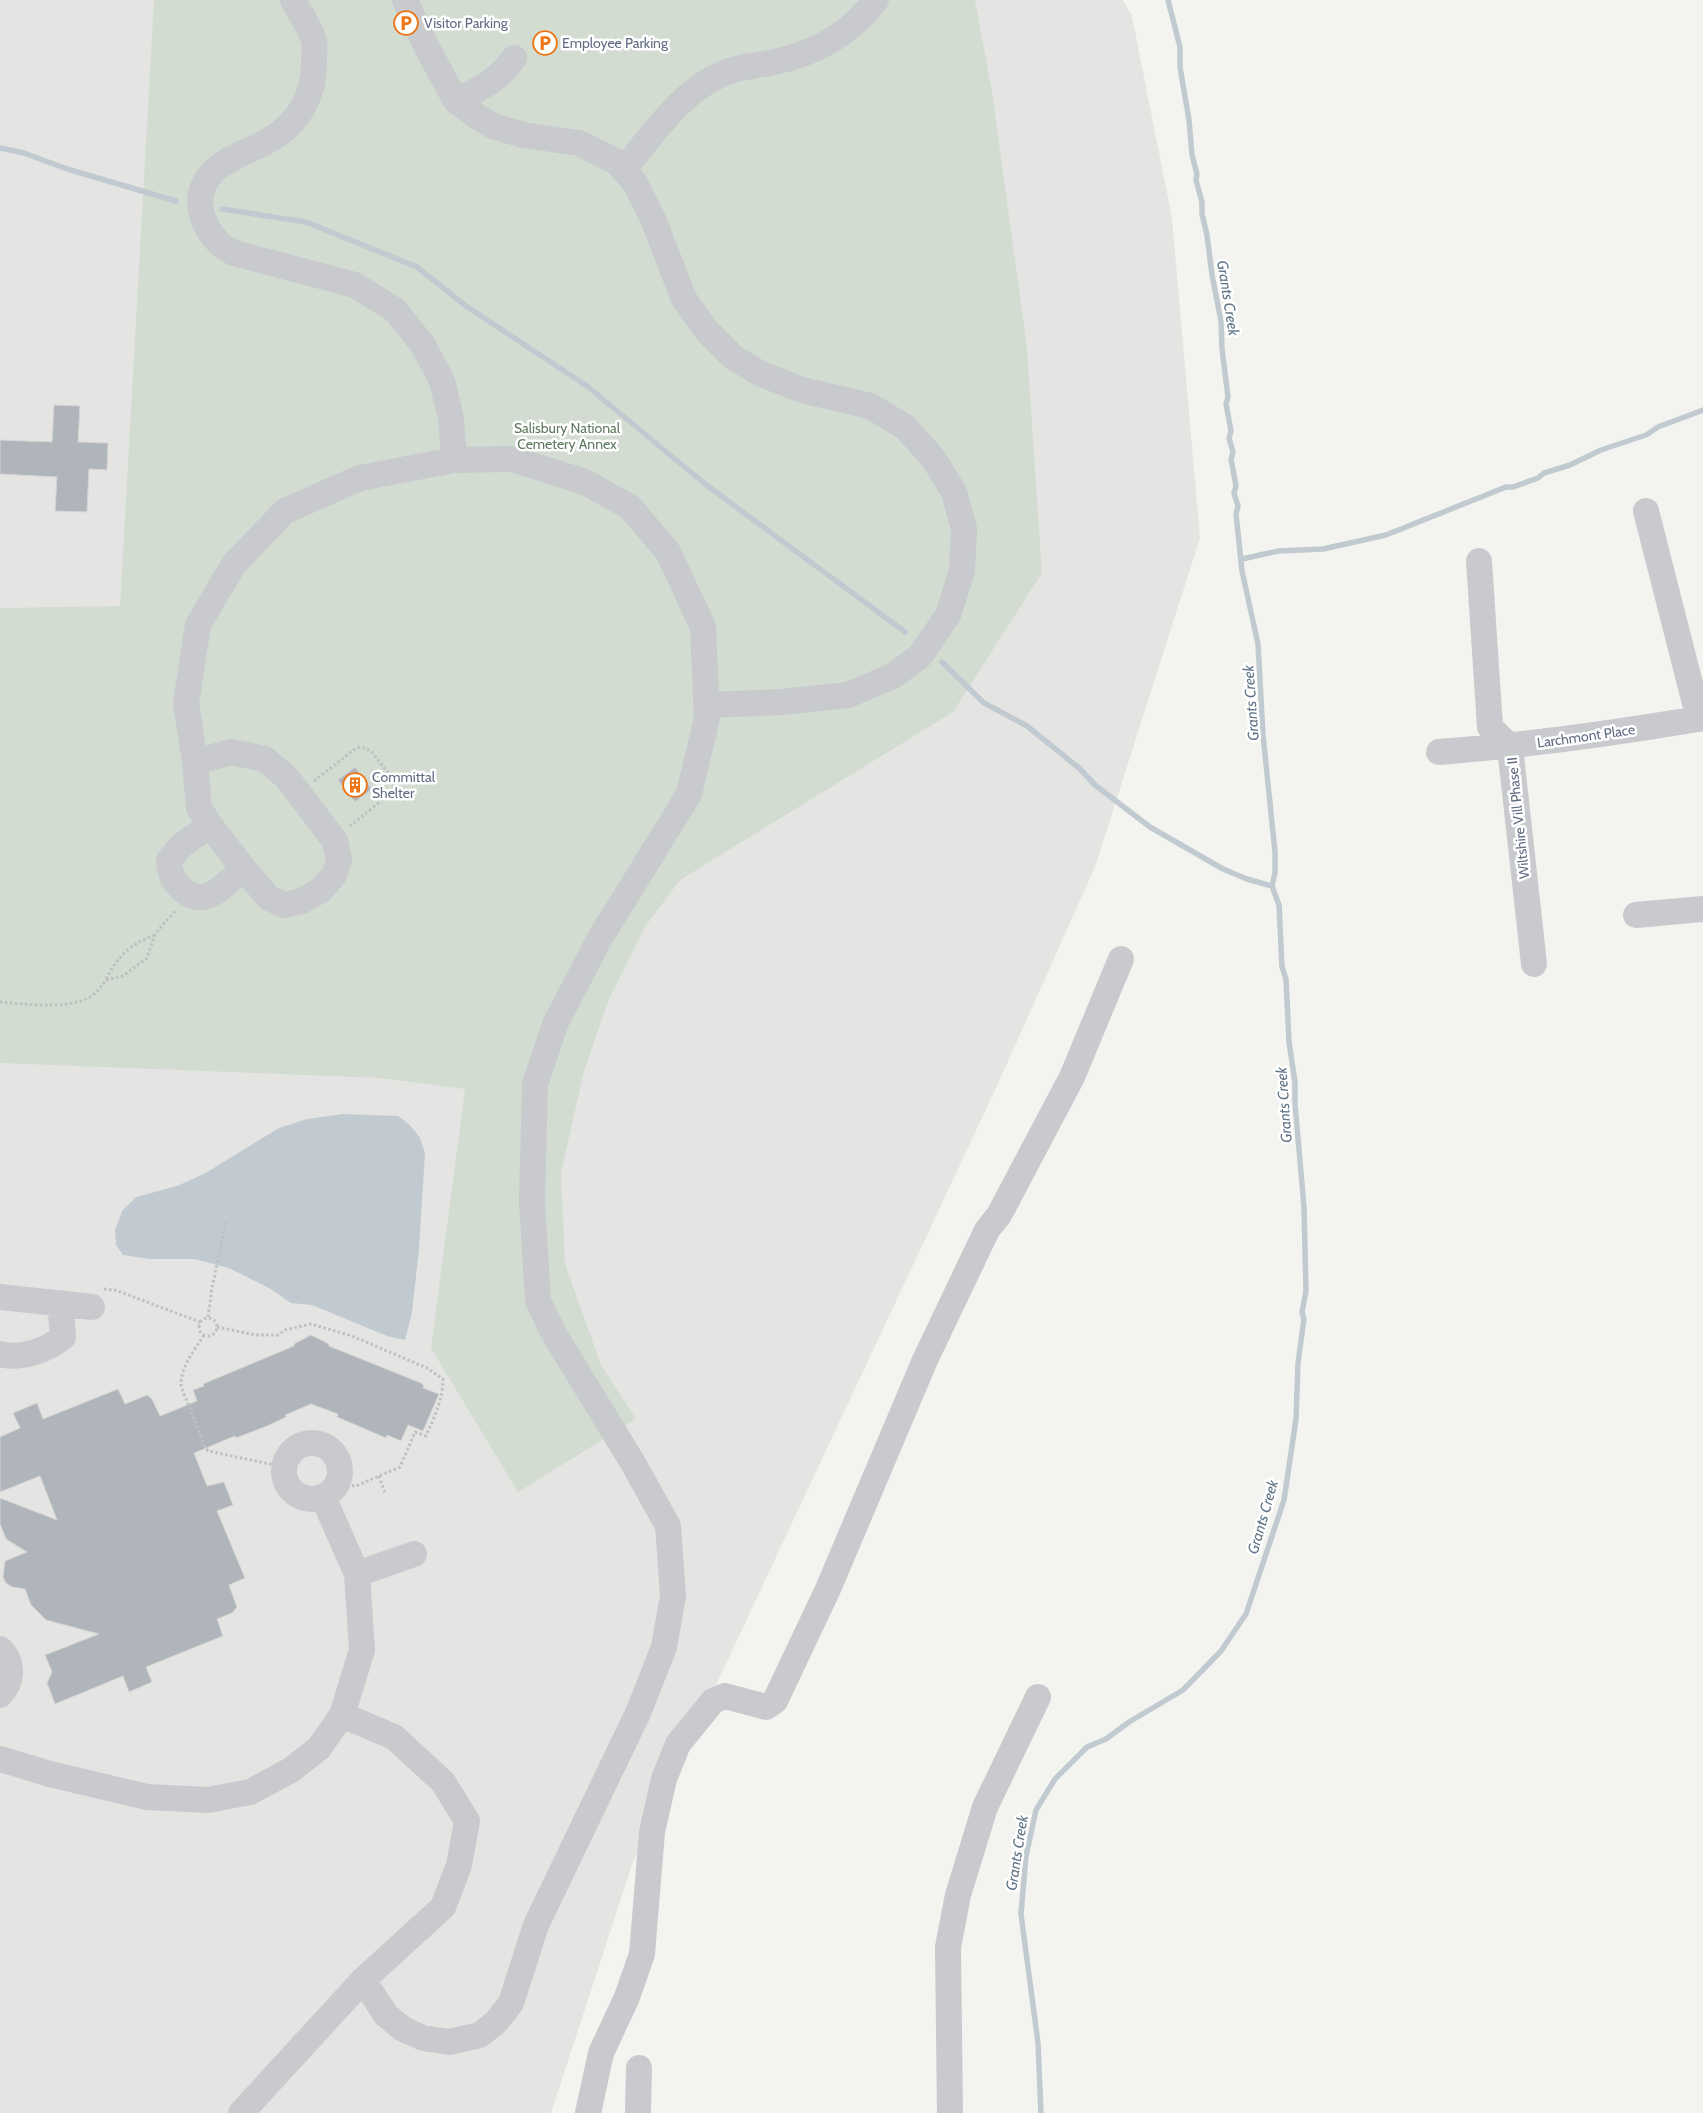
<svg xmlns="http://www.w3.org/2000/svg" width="1703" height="2113" font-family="Cabin,sans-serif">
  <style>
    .built { fill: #e4e5e3 }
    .green { fill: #d2dcd0 }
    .water { fill: #c2cad1 }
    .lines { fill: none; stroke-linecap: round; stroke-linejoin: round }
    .stream { stroke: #c2cad1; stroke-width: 5.5 }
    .building { fill: #b0b5bc; stroke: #d5d5d2 }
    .path { stroke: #bfc0c2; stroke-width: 3; stroke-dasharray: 2.5 2.5; stroke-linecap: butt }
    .minor { stroke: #c8cace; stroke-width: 26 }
    .labels { text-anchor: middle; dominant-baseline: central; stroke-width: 5; stroke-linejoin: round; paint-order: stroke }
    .poi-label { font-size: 14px; fill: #616c83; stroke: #fff; text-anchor: start }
    .park-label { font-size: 14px; fill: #607a60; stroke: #fff }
    .street-label { font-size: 14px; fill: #616c83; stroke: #fff }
    .water-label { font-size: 15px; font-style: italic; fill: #617588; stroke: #fff }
  </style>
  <rect width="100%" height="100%" fill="#f3f4ef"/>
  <!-- built -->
  <path class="built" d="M0,0H1123L1132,16L1172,218L1200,538L1095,867L996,1088L633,1862L551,2113H0Z"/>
  <!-- green -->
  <path class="green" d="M154,0H975L992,92L1027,348L1042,573L953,712L680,880L644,928L609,999L584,1071L561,1174L565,1264L601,1365L636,1419L518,1492L431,1348L465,1089L380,1078L0,1063V608L120,606Z"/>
  <!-- water -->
  <path class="water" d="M343,1114L398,1116L410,1125L420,1138L425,1153L419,1249L412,1313L405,1340L387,1336L312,1305L291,1303L269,1288L229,1268L194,1259H149L123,1255L116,1245L115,1230L122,1211L136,1197L177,1186L204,1174L279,1128L307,1119Z"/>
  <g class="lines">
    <!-- stream -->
    <path class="stream" d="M0,148L24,153L67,169L176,201
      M222,209L306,222L417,267L466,306L587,386L705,484L905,632
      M1242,559L1278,551L1323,549L1386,535L1506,487H1513L1538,478L1544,473L1570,465L1601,450L1646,435L1658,427L1703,410
      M942,662L984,703L1027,726L1079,768L1095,785L1150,827L1223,869L1247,879L1272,886
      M1041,2113L1038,2043L1021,1914L1026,1856L1036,1810L1055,1779L1087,1747L1106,1739L1129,1722L1183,1690L1221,1651L1246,1614L1284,1500L1296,1419L1298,1363L1304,1319L1302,1312L1306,1291L1304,1207L1295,1104V1082L1289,1042L1286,979L1282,967L1279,905L1272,886L1275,873V852L1263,735L1258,644L1242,571L1236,514L1238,506L1234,493L1236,486L1231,459L1233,452L1229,438L1231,431L1226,404L1228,397L1222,349L1221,321L1212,275L1207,235L1202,214V202L1196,180L1197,174L1192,155L1189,120L1180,67V47L1168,0"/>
  </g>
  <!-- building -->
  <path class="building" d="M54,405L80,406L78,442L108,443L107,470L89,469L87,512L55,511L57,477L0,474V440L52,442Z
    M355,767L372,789L355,802L338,780Z
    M311,1335L329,1344V1346L421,1383L424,1386L423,1388L439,1394L423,1431L408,1425L401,1441L387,1435L386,1438L337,1417L338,1414L311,1404L285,1415L286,1417L267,1426L236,1438L235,1436L194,1453L207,1486L224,1482L233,1505L217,1511L245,1578L229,1585L237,1607L232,1613L217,1619L223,1636L146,1667L152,1682L129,1692L123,1676L55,1704L47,1683L52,1672L45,1655L99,1634L46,1620L31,1605L25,1589L12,1587L6,1583L3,1577L5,1561L27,1552L6,1539L0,1524V1498L57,1520L40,1476L0,1492V1437L20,1428L13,1413L37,1403L43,1419L118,1389L125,1404L147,1395L152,1399L160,1416L197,1401L193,1390L204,1386L203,1384L294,1346V1344Z"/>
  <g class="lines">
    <!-- path -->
    <path class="path" d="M314,781L356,748L361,747L371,751L393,779L394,785L391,793L350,826
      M106,979C119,955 129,945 155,935
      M0,1002C25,1004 64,1009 86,999C95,995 100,988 106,980L123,976L147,958L155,934L176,910
      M104,1289L115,1290L200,1322
      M208,1317L212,1288L226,1222
      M199 1327a9 9 0 1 1 18 0a9 9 0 1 1-18 0Z
      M217,1327L256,1335H278L285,1330L311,1324L352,1336L427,1368L443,1379C443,1400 434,1417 426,1436L415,1432L400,1467L356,1486L341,1484
      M204,1335C194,1351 180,1367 181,1386L204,1445L208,1451L284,1467
      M379,1476L385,1493"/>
    <!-- minor -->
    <path class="minor" d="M293,0C300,13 310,27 314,41C315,47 314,54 314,60C315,93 300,122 271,139C253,150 230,156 214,171C192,192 199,222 218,242C222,247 228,249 234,253L355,285L395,310L423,345L442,381L451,418L454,460
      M405,0L426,46L456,101L476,116L493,126L523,135L579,143L617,162L635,183L653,219L684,299L707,331L733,357L759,373L802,390L870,406L905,427L933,458L954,492L964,529L962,571L948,615L920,656L893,676L848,695L782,702L706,705
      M456,101C480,89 499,80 514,58
      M624,169C652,136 680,92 722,74C738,66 756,66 774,62C815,54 851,33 876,0
      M1646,511L1699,719
      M1479,561L1490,727L1510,747L1534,964
      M1439,752C1528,745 1615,733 1703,718
      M195,762L231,752L265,759L287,778L335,841L339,860L334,875L321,890L302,901L284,905L269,898L243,868L210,825L199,808L195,762L186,703L198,625L234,564L285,511L360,478L454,460L512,459L585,482L630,507L668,552L703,627L707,718L689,794L600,938L556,1022L535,1084L532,1201L538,1301L554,1334L633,1463L668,1526L673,1596L664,1647L638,1713L536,1925L511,2003L496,2022L480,2035L449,2042L423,2038L403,2029L386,2015L363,1980
      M210,825L182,845L169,860C170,874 173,882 184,891C206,909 227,883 243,868
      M1636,915L1703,909
      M0,1297L92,1307
      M0,1354C20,1360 48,1350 63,1337L60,1303
      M284 1471a28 28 0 1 1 56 0a28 28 0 1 1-56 0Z
      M357,1574L414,1554
      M0,1649C14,1663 13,1681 0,1695
      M0,1759L50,1774L147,1797L208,1800L250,1792L291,1770L319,1748L342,1715
      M241,2113L363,1980L443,1907L459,1865L467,1821L443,1782L394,1737L342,1715L362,1650L357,1574L323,1497
      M588,2113L601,2053L627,1997L642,1954L652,1832L664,1779L678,1744L713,1701L725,1696L766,1707L775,1701L828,1589L925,1360L987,1230L999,1215L1072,1077L1121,959
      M638,2113L639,2068
      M950,2113L948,1947L958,1895L985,1807L1038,1697"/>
  </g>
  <!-- icons -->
  <defs>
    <g id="parking-ring" transform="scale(1.25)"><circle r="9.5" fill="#fff" stroke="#ef7514" stroke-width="1.5"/><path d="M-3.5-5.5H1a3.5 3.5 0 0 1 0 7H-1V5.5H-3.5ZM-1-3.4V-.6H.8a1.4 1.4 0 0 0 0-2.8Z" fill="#ef7514"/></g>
    <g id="building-ring" transform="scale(1.25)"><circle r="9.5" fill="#fff" stroke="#ef7514" stroke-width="1.5"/><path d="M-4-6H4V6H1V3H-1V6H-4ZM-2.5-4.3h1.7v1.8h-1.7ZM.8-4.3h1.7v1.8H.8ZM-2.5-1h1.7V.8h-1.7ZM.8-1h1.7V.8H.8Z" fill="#ef7514"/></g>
  </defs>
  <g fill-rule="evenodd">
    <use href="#parking-ring" x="406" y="23"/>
    <use href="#parking-ring" x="545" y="43"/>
    <use href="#building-ring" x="355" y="785"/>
  </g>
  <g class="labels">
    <!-- poi labels -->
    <g class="poi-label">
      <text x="424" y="23">Visitor Parking</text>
      <text x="562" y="43">Employee Parking</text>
      <text x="372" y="777">Committal<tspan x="372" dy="16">Shelter</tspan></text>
    </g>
    <!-- park labels -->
    <g class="park-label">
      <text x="567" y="428">Salisbury National<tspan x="567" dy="16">Cemetery Annex</tspan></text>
    </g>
    <!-- street labels -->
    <g class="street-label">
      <text transform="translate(1586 736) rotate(-8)">Larchmont Place</text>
      <text transform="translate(1518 818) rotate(-96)">Wiltshire Vill Phase II</text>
    </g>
    <!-- water labels -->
    <g class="water-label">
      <text transform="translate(1228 298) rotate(81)">Grants Creek</text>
      <text transform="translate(1251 703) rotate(-94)">Grants Creek</text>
      <text transform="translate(1284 1105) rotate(-94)">Grants Creek</text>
      <text transform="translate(1263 1517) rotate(-74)">Grants Creek</text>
      <text transform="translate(1017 1853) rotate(-81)">Grants Creek</text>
    </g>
  </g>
</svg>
